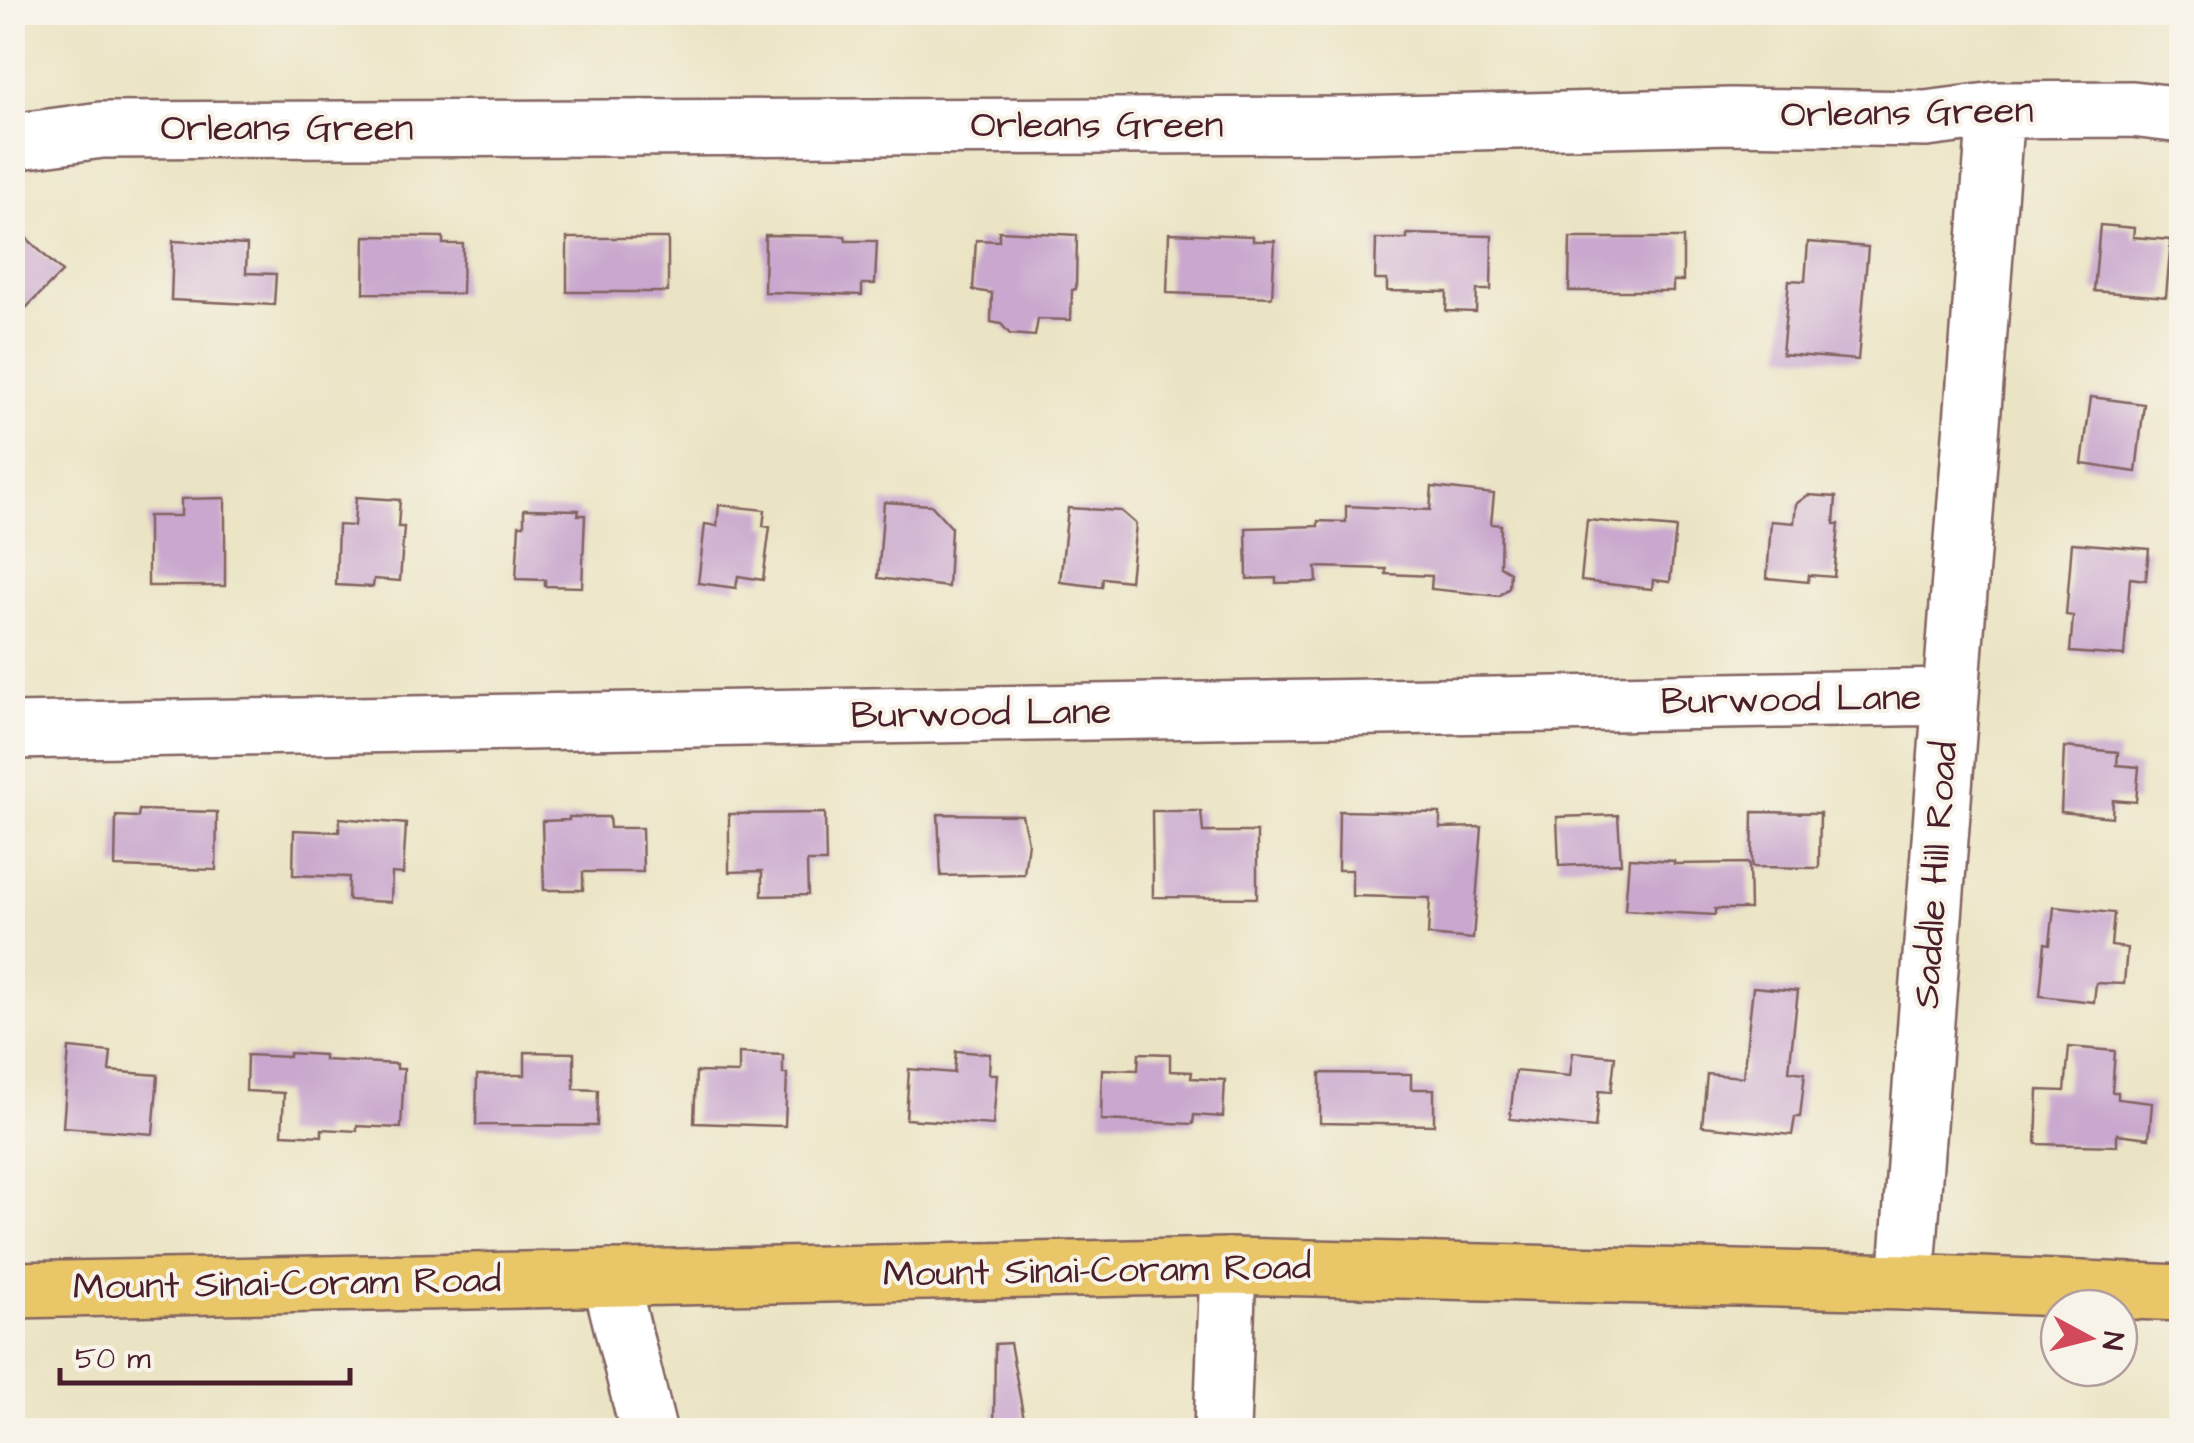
<svg xmlns="http://www.w3.org/2000/svg" width="2194" height="1443" font-family="'Architects Daughter',sans-serif">
  <style>
    .building { fill: #c9a7ce }
    .lines { fill: none; stroke-linecap: round; stroke-linejoin: round }
    .minor-casing { stroke: #826461; stroke-width: 60 }
    .major-casing { stroke: #826461; stroke-width: 60 }
    .minor { stroke: #fff; stroke-width: 55 }
    .major { stroke: #e9c769; stroke-width: 55 }
    .labels { text-anchor: middle; dominant-baseline: central; stroke-width: 8; stroke-linejoin: round; paint-order: stroke }
    .street-label { font-size: 38px; fill: #4a1f2b; stroke: #f7f3e8 }
  </style>
  <rect width="100%" height="100%" fill="#f7f3e8"/>
  <filter id="ink" filterUnits="userSpaceOnUse"><feTurbulence type="fractalNoise" baseFrequency=".01" numOctaves="2"/><feDisplacementMap in="SourceGraphic" scale="20" xChannelSelector="R" yChannelSelector="G"/><feConvolveMatrix kernelMatrix="1 2 1 2 8 2 1 2 1" color-interpolation-filters="sRGB"/></filter>
  <filter id="wash" filterUnits="userSpaceOnUse"><feTurbulence type="fractalNoise" baseFrequency=".0048" numOctaves="4" result="noise"/><feDisplacementMap in="SourceGraphic" scale="40" xChannelSelector="R" yChannelSelector="G"/><feGaussianBlur stdDeviation="2.25" result="paint"/><feColorMatrix in="noise" values="0 0 0 0 0 0 0 0 0 0 0 0 0 0 0 0 0 1.4 0 .05"/><feComposite in="paint" operator="in"/></filter>
  <g filter="url(#wash)">
    <rect width="100%" height="100%" fill="#ebe4c4"/>
    <g id="blocks">
      <!-- building -->
      <path class="building" d="M12,224L62,272L12,322Z
        M2100,225L2134,228L2133,237L2171,240L2166,297L2094,291Z
        M999,231L1077,235L1076,289L1072,290L1071,320L1038,319L1035,336L1010,334L1001,324L991,322L992,293L973,290L976,240L999,241Z
        M1169,233L1253,236V241H1275L1272,297L1167,293Z
        M1407,234L1492,236L1491,290H1477L1476,312L1446,311L1447,292L1387,291V280H1375L1376,239H1407Z
        M765,235L845,236L846,241H877L875,284H862V295L764,292Z
        M365,236L443,237V244H463L462,294L364,293Z
        M567,238H668V292H567Z
        M1570,238H1683V281H1673V291H1569Z
        M173,241L247,245L246,273L276,274L274,305L171,300Z
        M1808,242L1868,247L1858,360L1782,354L1789,280L1805,281Z
        M2091,397L2144,404L2136,472L2082,464Z
        M1432,487L1494,494L1491,524L1501,525L1500,566L1510,572L1509,588L1499,596L1431,589L1432,576L1386,574V569L1316,567L1317,582L1276,583V578L1247,579L1246,528L1318,526V521L1346,522V506L1430,510Z
        M1808,495L1836,497L1834,524H1839L1834,577L1809,575L1808,582L1767,578L1771,521L1794,523L1796,504Z
        M356,497L400,500L398,527H404L400,581L374,579L373,587L336,585L338,525L354,526Z
        M225,498V586H148V516H181V499Z
        M884,502L931,505L951,527L948,587L878,578Z
        M719,505L765,510L763,526L770,527L763,580L738,576L736,588L698,583L705,524L717,526Z
        M1068,508L1121,511L1136,524L1130,581L1103,578L1102,587L1060,582Z
        M524,509L579,510L578,515H585L582,587L545,586V580L516,579L519,525H524Z
        M1587,520L1676,528L1670,582L1653,580L1652,589L1581,581Z
        M2072,543L2149,549L2146,580L2130,578L2124,656L2070,652L2073,616L2066,615Z
        M2064,747L2118,752L2117,765L2139,767L2136,802L2113,800L2112,817L2061,812Z
        M139,810L217,812L216,870L115,867L116,816L138,817Z
        M1152,811H1201L1203,832H1257V898L1153,897Z
        M1339,811L1440,813V828L1482,827L1473,939L1428,935L1430,898L1352,896V870H1338Z
        M1753,812L1820,813L1819,868L1752,867Z
        M825,813L826,862H807L808,895L762,896V871L729,872V814Z
        M938,814L1022,815L1028,842L1024,874L941,876Z
        M1618,815L1621,863L1559,866L1557,817Z
        M569,817H609L610,828H642L643,872H583V890H544L542,821L569,820Z
        M340,818L406,824L403,874L392,873L391,902L348,900L349,877L293,875L294,830L339,832Z
        M1629,858L1674,861V864L1749,863L1750,909H1715V915L1625,910Z
        M2054,907L2114,913L2111,946L2127,948L2124,984L2096,983L2094,1002L2040,996L2045,943L2050,944Z
        M1753,987L1798,991L1789,1071L1805,1073L1800,1117H1795L1792,1135L1702,1126L1707,1074L1743,1077Z
        M2069,1047L2115,1051L2112,1092H2118V1099L2152,1103L2149,1138L2117,1134V1146L2036,1144L2038,1090L2065,1091Z
        M69,1048L111,1052L109,1071L158,1075L153,1134L63,1127Z
        M956,1051L990,1054L989,1074H997L993,1125L906,1119L909,1069L954,1073Z
        M525,1052L574,1053V1089L598,1090L597,1126L476,1125L477,1075H525Z
        M1573,1052L1615,1056L1611,1092L1599,1091L1595,1128L1510,1119L1515,1071L1570,1076Z
        M289,1053L324,1055V1060L397,1064V1069H404L401,1128L357,1126V1131L322,1129V1136L282,1134L284,1093L246,1091L247,1055L289,1057Z
        M739,1053L783,1055V1074H787L785,1126L694,1123L696,1072L739,1073Z
        M1139,1053L1170,1054V1071L1192,1072L1191,1078L1225,1080L1223,1117L1194,1115L1193,1124L1101,1120L1102,1069L1138,1070Z
        M1320,1073L1411,1074V1089H1434V1125L1320,1123Z
        M1010,1343L1026,1430H994L995,1344Z"/>
    </g>
  </g>
  <g filter="url(#ink)">
    <use href="#blocks" fill-opacity="0" stroke="#826461" stroke-width="2.5"/>
    <g class="lines">
      <!-- minor casing -->
      <g class="minor-casing">
        <path id="minor" d="M12,142L102,130L1353,125L1731,116L1926,119L1996,110L2132,109L2182,115
          M12,731L1950,697
          M610,1278L648,1430
          M1906,1282L1996,110
          M1222,1430L1228,1266"/>
      </g>
      <!-- major casing -->
      <g class="major-casing">
        <path id="major" d="M12,1290L1228,1266L1906,1282L2182,1293"/>
      </g>
      <!-- minor -->
      <use href="#minor" class="minor"/>
      <!-- major -->
      <use href="#major" class="major"/>
    </g>
  </g>
  <g class="labels">
    <!-- street labels -->
    <g class="street-label">
      <text transform="translate(1907 113) rotate(-1)">Orleans Green</text>
      <text x="1097" y="126">Orleans Green</text>
      <text x="287" y="129">Orleans Green</text>
      <text transform="translate(1791 700) rotate(-1)">Burwood Lane</text>
      <text transform="translate(981 714) rotate(-1)">Burwood Lane</text>
      <text transform="translate(1936 875) rotate(-86)">Saddle Hill Road</text>
      <text transform="translate(1097 1271) rotate(-1)">Mount Sinai-Coram Road</text>
      <text transform="translate(287 1284) rotate(-1)">Mount Sinai-Coram Road</text>
    </g>
  </g>
  <!-- margin -->
  <rect width="2194" height="1443" fill="none" stroke="#f7f3e8" stroke-width="50"/>
  <!-- north arrow -->
  <g transform="translate(2089 1338) rotate(97)"><circle r="48" fill="#f7f3e8" stroke="#b29e9c" stroke-width="2.5"/>
  <path d="M0-8L18 38L0 25L-18 38Z" fill="#d1495b"/>
  <text y="-15" font-size="28" font-weight="bold" text-anchor="middle" fill="#4a1f2b">N</text>
  </g>
  <!-- scale -->
  <path d="M60 1368v15h290v-15" fill="none" stroke="#4a1f2b" stroke-width="5"/>
  <text x="75" y="1368" font-size="30" fill="#4a1f2b" stroke="#f7f3e8" stroke-width="8" paint-order="stroke">50 m</text>
</svg>
